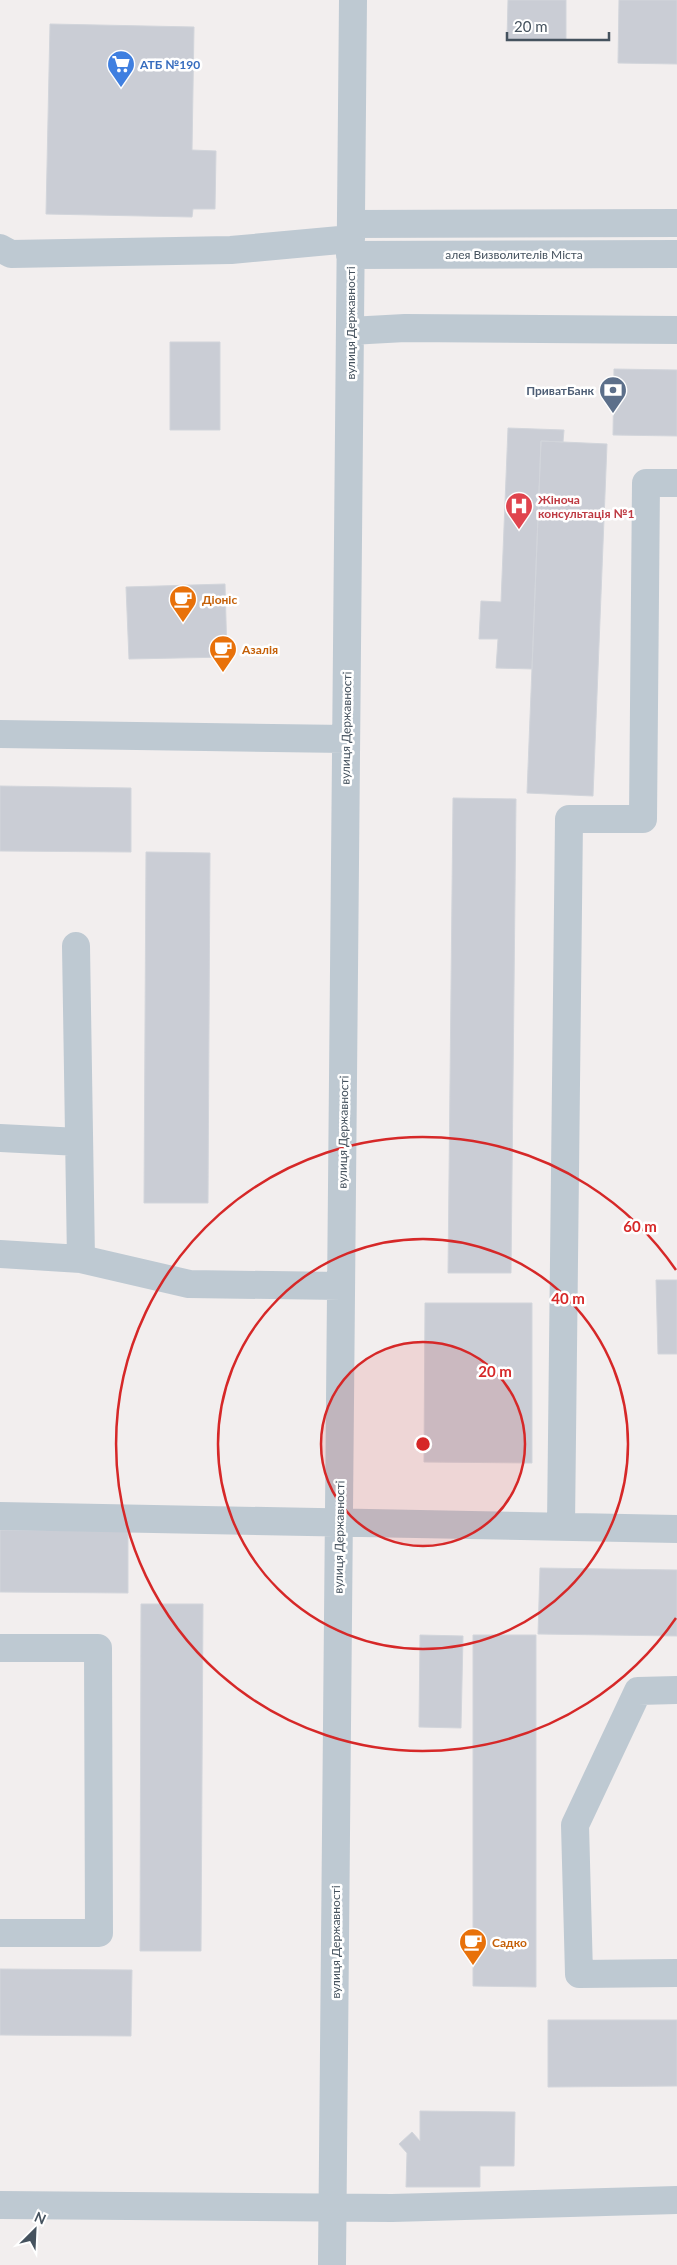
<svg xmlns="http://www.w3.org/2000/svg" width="677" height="2265" font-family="Lato,sans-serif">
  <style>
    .building { fill: #cacdd5; stroke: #d2d5db }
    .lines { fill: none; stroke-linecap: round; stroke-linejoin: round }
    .minor { stroke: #bec9d2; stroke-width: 28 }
    .ring { fill: none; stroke: #d62828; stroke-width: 2.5 }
    .labels { text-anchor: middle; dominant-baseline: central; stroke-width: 5; stroke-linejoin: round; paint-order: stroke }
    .shop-label { font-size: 12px; font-weight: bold; fill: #366cbe; stroke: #fff; text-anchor: start }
    .street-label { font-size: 12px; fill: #45525e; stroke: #fff }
    .service-label { font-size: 12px; font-weight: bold; fill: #4e5e75; stroke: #fff; text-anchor: end }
    .health-label { font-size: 12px; font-weight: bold; fill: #be3a42; stroke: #fff; text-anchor: start }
    .food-label { font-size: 12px; font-weight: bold; fill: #c56008; stroke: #fff; text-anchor: start }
    .centre { fill: #d62828; stroke: #fff; stroke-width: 2.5 }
    .ring-label { font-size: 15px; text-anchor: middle; font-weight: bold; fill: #d62828; stroke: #fff; stroke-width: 5; stroke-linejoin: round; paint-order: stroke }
  </style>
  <rect width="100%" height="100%" fill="#f2eeee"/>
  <!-- building -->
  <path class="building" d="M508,0H566V40L507,39Z
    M619,0H677V64L618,63Z
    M50,24L194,27L192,150L216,151L215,209H193L192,217L46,214Z
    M170,342H220V430H170Z
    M614,369L677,370V436L613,435Z
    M508,428L564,430L563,442L541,441L532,669L496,668L498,639H479L481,601L501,602Z
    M541,441L607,444L593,796L527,793Z
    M225,584L227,657L129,659L126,587Z
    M0,786L131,788V852L0,851Z
    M453,798L516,799L511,1273H448Z
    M146,852L210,853L208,1203H144Z
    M656,1280H677V1354H658Z
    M425,1303H532V1463L424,1462Z
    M0,1530L128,1531V1593L0,1592Z
    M540,1568L677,1570V1636L538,1634Z
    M141,1604H203L201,1951H140Z
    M420,1635L463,1636L461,1728L419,1727Z
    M473,1635H536V1987L473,1986Z
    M0,1969L132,1970L131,2036L0,2035Z
    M548,2020H677V2086L548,2087Z
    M420,2111L515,2112L514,2166H480V2187H406L407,2153L399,2144L412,2132L420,2141Z"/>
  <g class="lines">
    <!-- minor -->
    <path class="minor" d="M351,224L677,223
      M0,248L11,254L231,250L351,239
      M350,255L677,254
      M350,331L405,328L677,330
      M0,734L346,739
      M76,946L81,1259L189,1284L341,1286
      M0,1138L79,1142
      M0,1254L81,1259
      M0,1516L677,1529
      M561,1526L569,819H643L646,483H677
      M0,1648H98L99,1933H0
      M677,1690L638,1691L575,1825L579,1974L677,1973
      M0,2205L392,2208L677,2200
      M332,2265L353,0"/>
  </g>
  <!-- distance rings -->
  <circle cx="423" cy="1444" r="102" fill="#d62828" fill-opacity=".12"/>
  <g class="ring">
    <circle cx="423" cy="1444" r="102"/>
    <circle cx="423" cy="1444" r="205"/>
    <path d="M676 1618A307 307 0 1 1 676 1270"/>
  </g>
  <!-- icons -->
  <defs>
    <g id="supermarket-pin" transform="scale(1.4375)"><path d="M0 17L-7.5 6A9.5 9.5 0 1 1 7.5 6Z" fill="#3f7fe0" stroke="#fff"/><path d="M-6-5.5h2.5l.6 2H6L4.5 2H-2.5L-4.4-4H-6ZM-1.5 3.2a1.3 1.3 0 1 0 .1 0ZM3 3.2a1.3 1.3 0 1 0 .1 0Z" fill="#fff"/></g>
    <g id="bank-pin" transform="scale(1.4375)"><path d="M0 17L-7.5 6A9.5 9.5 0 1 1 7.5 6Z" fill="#5c6f8a" stroke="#fff"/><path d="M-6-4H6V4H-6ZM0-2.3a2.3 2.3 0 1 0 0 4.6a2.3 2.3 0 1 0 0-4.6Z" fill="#fff"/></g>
    <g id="hospital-pin" transform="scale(1.4375)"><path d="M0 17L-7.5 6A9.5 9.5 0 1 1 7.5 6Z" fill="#e0444e" stroke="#fff"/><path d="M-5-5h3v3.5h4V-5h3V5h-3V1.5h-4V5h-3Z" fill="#fff"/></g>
    <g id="cafe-pin" transform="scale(1.4375)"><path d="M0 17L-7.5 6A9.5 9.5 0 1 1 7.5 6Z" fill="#e8710a" stroke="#fff"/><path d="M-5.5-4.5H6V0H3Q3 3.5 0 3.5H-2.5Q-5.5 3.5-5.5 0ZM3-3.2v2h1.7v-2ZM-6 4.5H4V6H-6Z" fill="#fff"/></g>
  </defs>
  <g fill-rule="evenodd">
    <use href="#supermarket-pin" x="121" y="64"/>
    <use href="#bank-pin" x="613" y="390"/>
    <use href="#hospital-pin" x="519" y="506"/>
    <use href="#cafe-pin" x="183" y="599"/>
    <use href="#cafe-pin" x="223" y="649"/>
    <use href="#cafe-pin" x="473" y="1942"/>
  </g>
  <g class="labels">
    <!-- shop labels -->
    <g class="shop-label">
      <text x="140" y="64">АТБ №190</text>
    </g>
    <!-- street labels -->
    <g class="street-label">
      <text x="514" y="254">алея Визволителів Міста</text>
      <text transform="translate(350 323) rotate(-90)">вулиця Державності</text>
      <text transform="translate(346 728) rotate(-89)">вулиця Державності</text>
      <text transform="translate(343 1132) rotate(-89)">вулиця Державності</text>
      <text transform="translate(339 1537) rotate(-89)">вулиця Державності</text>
      <text transform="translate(335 1942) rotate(-90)">вулиця Державності</text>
    </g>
    <!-- service labels -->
    <g class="service-label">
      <text x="594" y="390">ПриватБанк</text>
    </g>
    <!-- health labels -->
    <g class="health-label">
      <text x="538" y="499">Жіноча<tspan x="538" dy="14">консультація №1</tspan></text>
    </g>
    <!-- food labels -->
    <g class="food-label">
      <text x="202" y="599">Діоніс</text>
      <text x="242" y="649">Азалія</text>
      <text x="492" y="1942">Садко</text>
    </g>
  </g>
  <circle cx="423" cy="1444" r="8" class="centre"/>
  <g class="ring-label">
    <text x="640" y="1232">60 m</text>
    <text x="568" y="1304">40 m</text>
    <text x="495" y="1377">20 m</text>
  </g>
  <!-- north arrow -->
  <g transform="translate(35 2230) rotate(24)" stroke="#ffffff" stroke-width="4" paint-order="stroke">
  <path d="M0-4L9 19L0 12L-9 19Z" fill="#45525e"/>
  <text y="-8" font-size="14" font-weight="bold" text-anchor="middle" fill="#45525e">N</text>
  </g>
  <!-- scale -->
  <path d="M507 32v8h102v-8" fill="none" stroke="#45525e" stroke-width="2.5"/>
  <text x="514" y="32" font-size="15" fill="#45525e" stroke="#ffffff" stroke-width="4" paint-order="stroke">20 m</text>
</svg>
